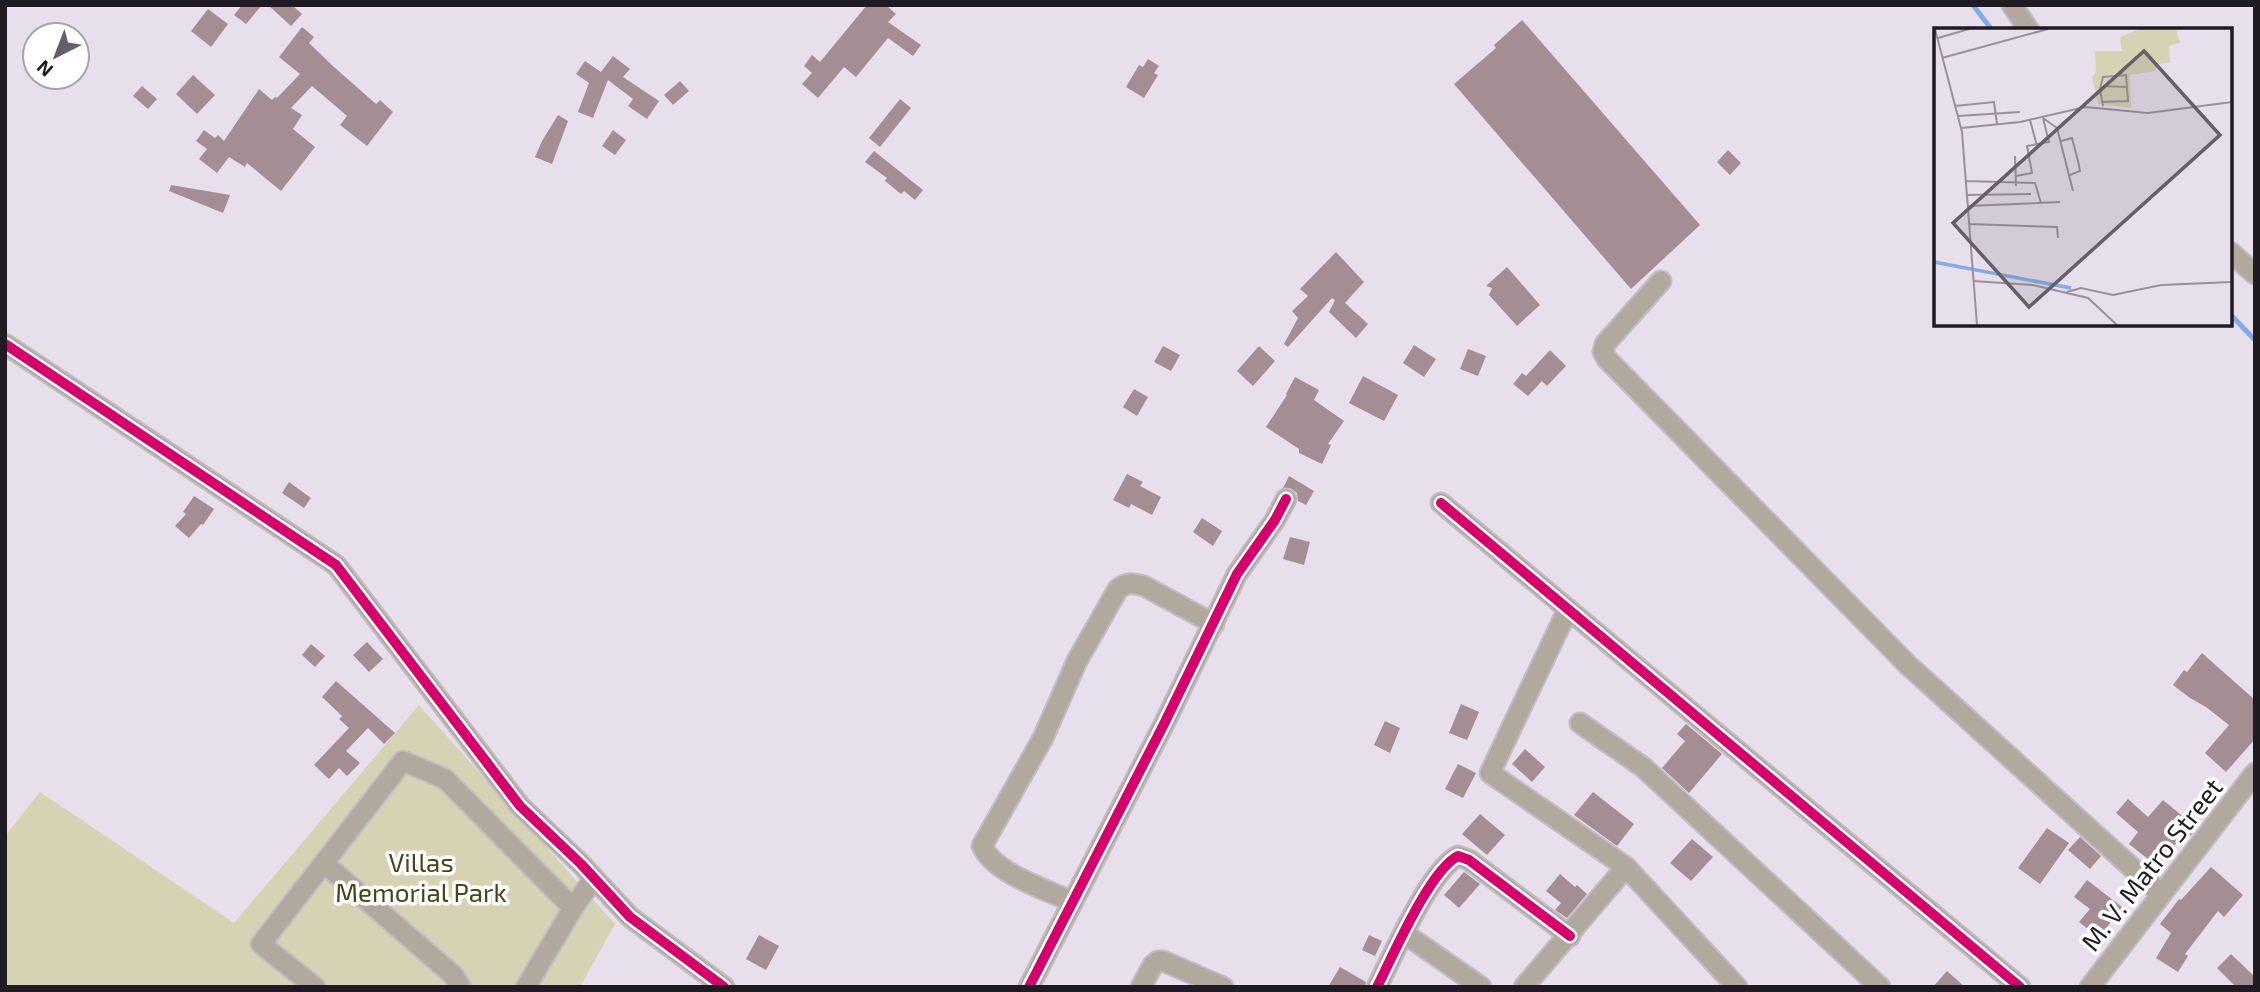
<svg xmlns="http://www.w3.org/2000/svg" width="2260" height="992" font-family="'Exo 2',sans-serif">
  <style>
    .green { fill: #d6d3b4 }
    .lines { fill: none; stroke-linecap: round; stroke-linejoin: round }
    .stream { stroke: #81ade4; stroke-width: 5 }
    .building { fill: #a48e94 }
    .minor-casing { stroke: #c3bcc7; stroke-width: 23 }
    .minor { stroke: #b1a99e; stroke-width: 19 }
    .cycleway-casing { stroke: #fff; stroke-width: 15 }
    .cycleway { stroke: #d6006c; stroke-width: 10 }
    .labels { text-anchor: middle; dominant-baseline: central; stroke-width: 7; stroke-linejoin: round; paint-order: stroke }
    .park-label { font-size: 26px; fill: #44451a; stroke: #fff }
    .street-label { font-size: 26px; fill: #201a23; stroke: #fff }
    .inset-river { fill: none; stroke: #81ade4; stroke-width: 3.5 }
    .inset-road { fill: none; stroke: #98909c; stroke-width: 2 }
    .view { fill: #665f69; fill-opacity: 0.15; stroke: #665f69; stroke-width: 3.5 }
    .inset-edge { fill: none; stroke: #201a23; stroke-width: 3.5 }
  </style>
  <rect width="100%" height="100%" fill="#e8dfec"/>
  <!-- green -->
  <path class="green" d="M419,705L615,924L580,987H5V836L40,792L234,923Z"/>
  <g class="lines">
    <!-- stream -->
    <path class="stream" d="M1973,5L1992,30
      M2230,314L2255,340"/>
  </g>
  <!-- building -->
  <path class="building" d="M242,5H262L246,24L234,15Z
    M268,5H292L302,14L291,26Z
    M867,5H886L896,14L888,22L921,45L913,56L888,38L856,77L844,67L818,98L802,84L812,73L804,66L812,55L820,62Z
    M208,9L228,24L211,47L191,31Z
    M1522,20L1700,225L1631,289L1454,84L1496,48L1494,45Z
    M302,27L314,37L309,43L334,67L376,104L380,100L393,112L367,146L340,125L347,116L312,86L291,108L302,115L293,129L315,147L281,191L247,163L245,167L229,157L217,173L199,159L207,149L196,141L204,130L215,138L218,135L224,141L259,89L272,100L275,97L277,98L300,74L279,57Z
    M613,56L630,69L623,77L659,101L647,119L628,106L633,99L608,80L593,118L578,112L589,83L576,74L585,61L601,72Z
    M1148,59L1159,66L1154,73L1158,75L1144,98L1126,87L1139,65L1143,67Z
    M193,75L215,95L197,114L176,94Z
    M680,81L689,91L673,105L664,95Z
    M142,86L157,99L148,109L133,96Z
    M900,99L911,108L880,147L869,138Z
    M558,115L568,121L552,164L535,157L542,141Z
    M613,130L626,140L615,155L602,146Z
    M1728,150L1741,163L1730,175L1717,162Z
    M874,151L923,190L915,200L904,191L901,194L885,181L887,178L865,162Z
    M171,185L230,195L223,213L169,191Z
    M1336,252L1364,282L1345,303L1368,324L1356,338L1329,312L1335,300L1332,298L1288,347L1284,344L1298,318L1292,311L1308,296L1300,289Z
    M1507,267L1540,305L1517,326L1489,295L1492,288L1486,286Z
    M1414,345L1436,359L1424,377L1403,363Z
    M1163,346L1180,355L1171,371L1154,362Z
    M1259,346L1275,361L1253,386L1237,371Z
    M1468,349L1486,356L1478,376L1460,369Z
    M1550,350L1566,366L1547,386L1542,381L1528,396L1513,384L1522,373L1526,376Z
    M1363,376L1398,395L1384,421L1349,403Z
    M1295,377L1319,390L1314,400L1344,421L1328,444L1331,445L1322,464L1299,453V449L1266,427L1287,395L1286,394Z
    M1134,389L1148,397L1137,416L1123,407Z
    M1127,474L1143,482L1140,486L1161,497L1152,515L1131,504L1129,508L1113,500Z
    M1289,476L1314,491L1306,505L1298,501L1297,493L1292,489L1283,488Z
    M289,482L311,498L304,508L282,493Z
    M194,496L214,509L203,525L201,524L189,538L175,526L186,514L183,512Z
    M1202,518L1222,531L1213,546L1193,532Z
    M1290,537L1310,542L1304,565L1283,559Z
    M367,642L383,659L369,672L353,655Z
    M311,644L325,656L315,667L302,655Z
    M2202,653L2255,700V739L2226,772L2205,753L2229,725L2206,707L2190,698L2173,685L2184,670L2187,672Z
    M336,681L395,733L384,744L368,728L346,751L360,763L347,776L339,768L329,779L314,765L349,728L339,719L342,716L322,697Z
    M1461,704L1479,712L1467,740L1449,733Z
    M1385,721L1400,728L1390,753L1374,745Z
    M1686,724L1722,754L1689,793L1662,768L1685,741L1677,734Z
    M1525,749L1545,767L1532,782L1512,764Z
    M1458,764L1476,773L1463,798L1445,789Z
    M1593,792L1634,824L1617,846L1574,815Z
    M2128,799L2148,817L2163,800L2197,828L2186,841L2181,837L2158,867L2129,844L2138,832L2116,813Z
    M1480,814L1505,835L1487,855L1462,834Z
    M2047,828L2069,843L2040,884L2018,868Z
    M2080,837L2101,856L2090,869L2068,850Z
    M1692,839L1713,857L1691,881L1670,863Z
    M2211,867L2243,895L2224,917L2218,911L2185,954L2188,956L2178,972L2156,958L2171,933L2160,924L2179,899L2181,900Z
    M1464,872L1480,884L1459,908L1444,895Z
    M1560,874L1575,887L1577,885L1587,894L1567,918L1555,910L1561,903L1546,891Z
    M2087,880L2122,907L2099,938L2079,922L2090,909L2074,897Z
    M759,935L779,946L766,970L746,959Z
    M1369,935L1382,941L1375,956L1362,950Z
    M2231,954L2255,977V987H2236L2217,968Z
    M1340,967L1366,982L1365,987H1328Z
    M1947,971L1965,987H1933Z"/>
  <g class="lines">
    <!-- minor casing -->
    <g class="minor-casing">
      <path id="minor" d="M2012,5L2029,30
        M2230,252L2255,274
        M1661,281L1605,344L1603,352L1607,359L1908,665L2161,894
        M5,344L336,565L520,806L581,864L630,917L724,987
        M1441,503L2020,987
        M1568,609L1490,773L1626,867L1737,987
        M1580,723L1643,767L1880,987
        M325,864L453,975L461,987
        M1073,902C1045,889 995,874 982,846L1043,738L1077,661L1118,589C1127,582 1133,583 1144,586L1214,624
        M1405,934L1481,987
        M315,987L261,944L403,761L445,779L573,908
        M526,987L573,908L594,878
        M1029,987L1164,724L1237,574L1275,520L1286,499
        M1141,987L1153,965L1158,961H1163L1223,987
        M1377,987C1393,956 1429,871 1458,856L1469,860L1570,936
        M1524,987L1626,867
        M2090,987L2255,773"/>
    </g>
    <!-- minor -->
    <use href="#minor" class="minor"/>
    <!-- cycleway casing -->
    <g class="cycleway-casing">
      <path id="cycleway" d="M5,344L336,565L520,806L581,864L630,917L724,987
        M1441,503L2020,987
        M1029,987L1164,724L1237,574L1275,520L1286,499
        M1377,987C1393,956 1429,871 1458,856L1469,860L1570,936"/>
    </g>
    <!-- cycleway -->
    <use href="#cycleway" class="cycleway"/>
  </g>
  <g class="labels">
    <!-- park labels -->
    <g class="park-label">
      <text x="421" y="861">Villas<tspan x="421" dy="30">Memorial Park</tspan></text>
    </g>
    <!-- street labels -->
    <g class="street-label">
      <text transform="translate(2151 864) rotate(-52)">M. V. Matro Street</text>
    </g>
  </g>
  <!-- overview -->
  <g transform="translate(1934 28)">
    <rect width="298" height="298" fill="#e8dfec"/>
    <path d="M207,1H242L246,15L235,18L236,35L222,36V43L196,47L197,80L164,76L158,50L162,43L161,23H188L186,9Z" fill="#d6d3b4"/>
    <path class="inset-river" d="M0,234L137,260"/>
    <path class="inset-road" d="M1,1L28,104L43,297M4,10L35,1M8,30L114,1M169,58L193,59M168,74L194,73L192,47L169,49L166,61L169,78M21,78L60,74L63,96M24,88L86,84M109,90L123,100L139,163M96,92L103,118M27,100L86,94L151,79L214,85L298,74M127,113L138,110L144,133L146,143L136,147M81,128L82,158M82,148L98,145L93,118L115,114L109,90M32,153L101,155L107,175M33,167L97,166M34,178L126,174M35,196L123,199L124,210M39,253L99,257L154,270L183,297M133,264L147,260L179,267L227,257L298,254"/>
    <path class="view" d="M210,23L286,107L95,279L19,195Z"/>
    <rect width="298" height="298" class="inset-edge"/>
  </g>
  <!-- border -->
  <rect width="2260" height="992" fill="none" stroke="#201a23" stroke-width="14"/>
  <!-- north arrow -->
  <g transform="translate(56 56) rotate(222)"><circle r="33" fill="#ffffff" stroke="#a6a3a7" stroke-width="2"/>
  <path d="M0-5L12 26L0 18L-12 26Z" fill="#665f69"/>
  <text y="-10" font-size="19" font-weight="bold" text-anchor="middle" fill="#201a23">N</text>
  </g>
</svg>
